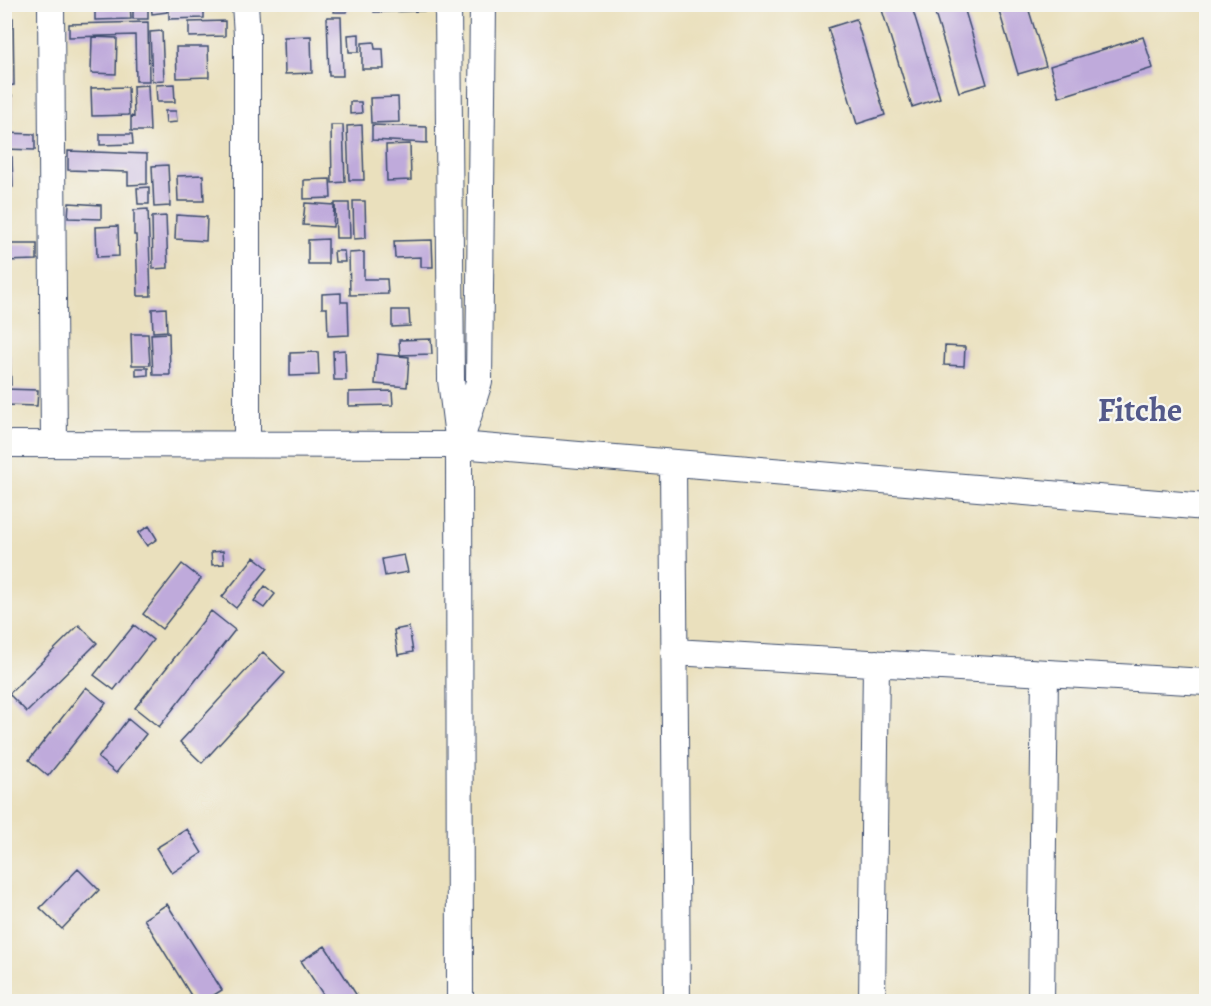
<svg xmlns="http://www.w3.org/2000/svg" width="1211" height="1006" font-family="Alegreya,serif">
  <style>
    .building { fill: #bfaadb }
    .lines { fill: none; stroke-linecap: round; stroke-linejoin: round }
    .minor-casing { stroke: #3a4a6c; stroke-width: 28 }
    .minor { stroke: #fff; stroke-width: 26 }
    .labels { text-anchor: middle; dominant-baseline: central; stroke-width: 4.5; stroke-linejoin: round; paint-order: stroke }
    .town-label { font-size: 33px; font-weight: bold; fill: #545a8a; stroke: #f6f6f2 }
  </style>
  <rect width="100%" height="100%" fill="#f6f6f2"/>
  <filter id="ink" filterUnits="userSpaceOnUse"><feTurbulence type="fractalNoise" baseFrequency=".0167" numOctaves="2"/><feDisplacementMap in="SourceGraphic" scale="12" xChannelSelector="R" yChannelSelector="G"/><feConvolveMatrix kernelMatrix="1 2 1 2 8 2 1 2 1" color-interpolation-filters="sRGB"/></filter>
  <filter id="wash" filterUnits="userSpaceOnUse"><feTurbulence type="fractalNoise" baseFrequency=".008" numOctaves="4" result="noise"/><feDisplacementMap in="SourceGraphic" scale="24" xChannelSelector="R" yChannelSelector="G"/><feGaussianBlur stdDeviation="1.35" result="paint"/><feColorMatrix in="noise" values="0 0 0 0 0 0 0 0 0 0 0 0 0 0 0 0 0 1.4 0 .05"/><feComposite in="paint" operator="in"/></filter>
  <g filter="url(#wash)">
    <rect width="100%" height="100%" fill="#eae0bd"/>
    <g id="blocks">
      <!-- building -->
      <path class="building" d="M95,4H130L131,19L95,20Z
        M133,4H148V19H133Z
        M151,4H167V12L152,14Z
        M169,4H204V18L169,19Z
        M334,4H346L347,12H334Z
        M374,4H424V11L374,12Z
        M902,4H911L940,98L912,107L882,10Z
        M932,4H963L987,84L959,92Z
        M997,4H1027L1046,66L1018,74Z
        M327,17H341L343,76H329Z
        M4,18H13L14,85L4,86Z
        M856,19L885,115L857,124L828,28Z
        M225,21V36L189,37V22Z
        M148,22L149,81H136L135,35L69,37V24Z
        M162,31L164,80L152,81L150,32Z
        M359,34V52H349L348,35Z
        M311,36L312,73L285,74L284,37Z
        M92,37L117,38L116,74L91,73Z
        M1143,37L1153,68L1059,97L1050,66Z
        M374,42L375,49H383L384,69H362V43Z
        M176,47H208L209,77L177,78Z
        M174,84L175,102H157L156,85Z
        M148,85L150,131H131V116L134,117L133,86Z
        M128,87L129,115L92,116L91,88Z
        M4,95H12V125H4Z
        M398,97L399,122L371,123L370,98Z
        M350,102H361L362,113L350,114Z
        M165,111H176L177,122L166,123Z
        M331,125H343L345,182L332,183Z
        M362,125L364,180H349L347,126Z
        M372,125L427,127V143L372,140Z
        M4,133L35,134V150L4,149Z
        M100,134H132L133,144L100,145Z
        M410,144L411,180L387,181L386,145Z
        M68,151L147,154V184L128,185V172L68,170Z
        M4,157H12L13,187H4Z
        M168,165L170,206L154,207L152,166Z
        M203,175L204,201H178L177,176Z
        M330,179L331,198L304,199V180Z
        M149,187V204H138L137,188Z
        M353,201H365L366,238L354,239Z
        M69,203L101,205V219L68,218Z
        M305,203L334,205L333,227L303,225Z
        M335,203H349L350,238H336Z
        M148,209L151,296H138L136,235H134V210Z
        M176,215L207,217L206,241L175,239Z
        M166,216L168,268L153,269L152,217Z
        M118,226L119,256L97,257L96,227Z
        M328,239V264H308V240Z
        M432,240L433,267H421V257L395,258L394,241Z
        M4,244H37V260L4,261Z
        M334,251H344L345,262H335Z
        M364,252V279H387L388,294L350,295L349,253Z
        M341,293V302H348L349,335L328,336L327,308H322V294Z
        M166,308L167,331L153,332L152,309Z
        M392,310H409L410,326L392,327Z
        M169,333L170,375H153L151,334Z
        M131,334H148L150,365H132Z
        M431,339L432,354L400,355L399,340Z
        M945,346L965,347L964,366L944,365Z
        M345,350L346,380H334L333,351Z
        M318,352L319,375L290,376V353Z
        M377,354L409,357L407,387L375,384Z
        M4,355H10L11,385H4Z
        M136,368H148V375L136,376Z
        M4,389L38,390L37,406L4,405Z
        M392,391L393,405L349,406V392Z
        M149,526L157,539L147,546L138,533Z
        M223,551L224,564L212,565L211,552Z
        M404,555L408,572L385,576L382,559Z
        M254,557L268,568L236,608L222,597Z
        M182,564L201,579L162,629L143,614Z
        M265,586L275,594L264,608L254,601Z
        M211,611L235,630L159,727L135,708Z
        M79,625L97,643L27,712L9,694Z
        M134,625L153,640L114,690L94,675Z
        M409,627L413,652L398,655L394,630Z
        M263,652L285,673L202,763L180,742Z
        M86,687L106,703L48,776L29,760Z
        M128,719L146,734L116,773L98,758Z
        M187,829L202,853L172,873L156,848Z
        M78,869L99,890L62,929L40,908Z
        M167,904L222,990L203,1002H195L144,919Z
        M325,946L361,1002H328L301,961Z"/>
    </g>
  </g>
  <g filter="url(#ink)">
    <use href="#blocks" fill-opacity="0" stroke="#3a4a6c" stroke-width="1.5"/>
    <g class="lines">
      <!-- minor casing -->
      <g class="minor-casing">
        <path id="minor" d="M51,4L54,444
          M245,4L247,35V444
          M448,4L451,380L459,445L460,1002
          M462,436L479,382L483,4
          M4,444L459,445L1206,507
          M673,463L677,1002
          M674,652L1206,682
          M872,1002L876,663
          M1041,1002L1045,673"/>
      </g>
      <!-- minor -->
      <use href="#minor" class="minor"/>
    </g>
  </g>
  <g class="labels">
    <!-- town labels -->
    <g class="town-label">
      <text x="1140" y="409">Fitche</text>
    </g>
  </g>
  <!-- margin -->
  <rect width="1211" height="1006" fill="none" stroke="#f6f6f2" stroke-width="24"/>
</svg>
